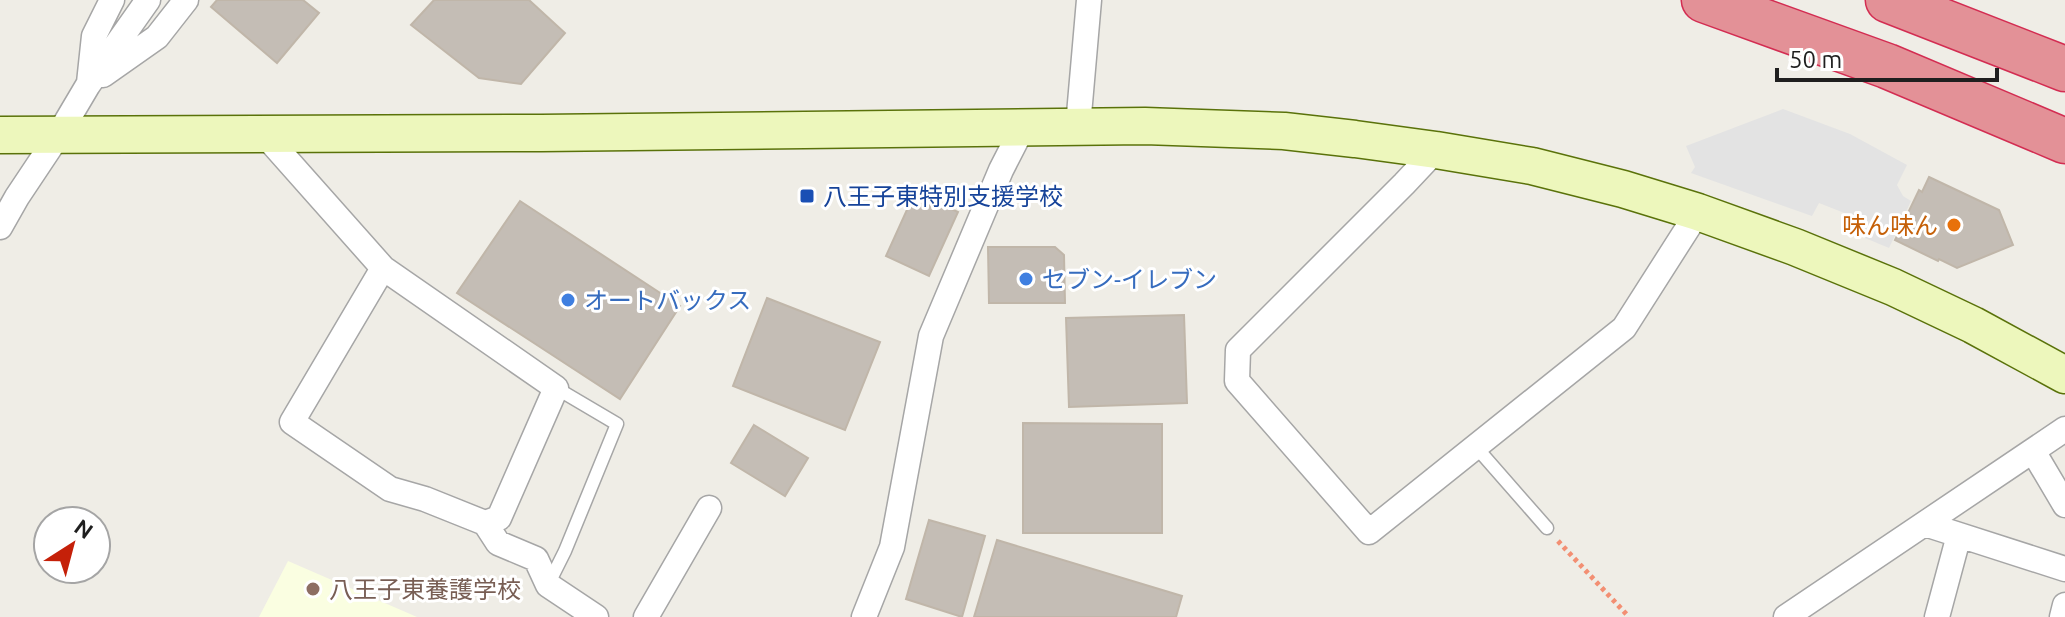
<svg xmlns="http://www.w3.org/2000/svg" width="2065" height="617" font-family="Ubuntu,'Noto Sans JP',sans-serif">
  <style>
    .education { fill: #fafee1 }
    .parking { fill: #e3e3e3 }
    .building { fill: #c4bdb5; stroke: #c0b6a9; stroke-width: 2 }
    .lines { fill: none; stroke-linecap: round; stroke-linejoin: round }
    .lane-casing { stroke: #a6a6a6; stroke-width: 15 }
    .street-casing { stroke: #a6a6a6; stroke-width: 27 }
    .secondary-casing { stroke: #5a720a; stroke-width: 39 }
    .highway-casing { stroke: #d32d52; stroke-width: 47 }
    .path { stroke: #f38f73; stroke-width: 5; stroke-dasharray: 4 4; stroke-linecap: butt }
    .lane { stroke: #fff; stroke-width: 12 }
    .street { stroke: #fff; stroke-width: 24 }
    .secondary { stroke: #edf7bc; stroke-width: 36 }
    .highway { stroke: #e39197; stroke-width: 44 }
    .transit-dot { fill: #1a4fb4; stroke: #fff; stroke-width: 3 }
    .food-dot { fill: #e8710a; stroke: #fff; stroke-width: 3 }
    .shop-dot { fill: #3f7fe0; stroke: #fff; stroke-width: 3 }
    .education-dot { fill: #8d6e63; stroke: #fff; stroke-width: 3 }
    .labels { text-anchor: middle; dominant-baseline: central; stroke-width: 6; stroke-linejoin: round; paint-order: stroke }
    .transit-label { font-size: 24px; fill: #164399; stroke: #fff; text-anchor: start }
    .food-label { font-size: 24px; fill: #c56008; stroke: #fff; text-anchor: end }
    .shop-label { font-size: 24px; fill: #366cbe; stroke: #fff; text-anchor: start }
    .education-label { font-size: 24px; fill: #785e54; stroke: #fff; text-anchor: start }
  </style>
  <rect width="100%" height="100%" fill="#efede6"/>
  <!-- education -->
  <path class="education" d="M288,561L417,617H259Z"/>
  <!-- parking -->
  <path class="parking" d="M1783,109L1850,134L1907,165L1897,185L1903,196L1911,201L1889,248L1841,228L1847,214L1819,203L1812,216L1691,173L1695,167L1686,146Z"/>
  <!-- building -->
  <path class="building" d="M217,0H303L319,13L277,63L211,7Z
    M434,0H529L565,33L521,84L479,78L411,25Z
    M1929,177L1999,210L2013,245L1957,268L1939,259L1938,261L1895,240L1919,190L1922,192Z
    M915,192L958,212L929,276L886,256Z
    M520,201L680,306L620,399L457,293Z
    M988,247H1055L1064,255L1065,303H989Z
    M767,298L880,342L845,430L733,386Z
    M1184,315L1187,403L1069,407L1066,318Z
    M1023,423L1162,424V533H1023Z
    M754,425L808,458L785,496L731,463Z
    M929,520L985,536L962,617L906,599Z
    M997,540L1182,596L1176,617H974Z"/>
  <g class="lines">
    <!-- lane casing -->
    <g class="lane-casing">
      <path id="lane" d="M1476,447L1547,528
        M548,585L565,551L617,424L556,388"/>
    </g>
    <!-- street casing -->
    <g class="street-casing">
      <path id="street" d="M103,75L157,37L186,0
        M89,83L94,36L112,0
        M1078,126L1089,0
        M264,134L383,268L556,388L499,518L485,523L425,499L390,489L292,422L383,268
        M1436,150L1404,184L1238,350L1237,381L1369,532L1624,328L1698,212
        M0,227L17,197L59,134L88,85L148,0
        M2033,451L2065,505
        M485,523L498,543L536,559L548,585L596,617
        M1925,524L2065,569
        M646,617L709,508
        M864,617L892,547L931,336L1001,170L1023,127
        M1786,617L2065,429
        M1937,617L1959,535
        M2062,617L2065,605"/>
    </g>
    <!-- secondary casing -->
    <g class="secondary-casing">
      <path id="secondary" d="M0,135L541,133L1145,126L1284,131L1355,139L1436,150L1532,166L1623,189L1698,212L1795,247L1893,287L1973,325L2065,375"/>
    </g>
    <!-- highway casing -->
    <g class="highway-casing">
      <path id="highway" d="M1704,0L1887,66L2065,141
        M1888,0L2065,69"/>
    </g>
    <!-- path -->
    <path class="path" d="M1558,541L1629,617"/>
    <!-- lane -->
    <use href="#lane" class="lane"/>
    <!-- street -->
    <use href="#street" class="street"/>
    <!-- secondary -->
    <use href="#secondary" class="secondary"/>
    <!-- highway -->
    <use href="#highway" class="highway"/>
  </g>
  <!-- markers -->
  <rect class="transit-dot" x="799" y="188" width="16" height="16" rx="4"/>
  <circle class="food-dot" cx="1954" cy="225" r="8"/>
  <g class="shop-dot">
    <circle cx="1026" cy="279" r="8"/>
    <circle cx="568" cy="300" r="8"/>
  </g>
  <circle class="education-dot" cx="313" cy="589" r="8"/>
  <g class="labels">
    <!-- transit labels -->
    <g class="transit-label">
      <text x="823" y="196">八王子東特別支援学校</text>
    </g>
    <!-- food labels -->
    <g class="food-label">
      <text x="1938" y="225">味ん味ん</text>
    </g>
    <!-- shop labels -->
    <g class="shop-label">
      <text x="1042" y="279">セブン-イレブン</text>
      <text x="584" y="300">オートバックス</text>
    </g>
    <!-- education labels -->
    <g class="education-label">
      <text x="329" y="589">八王子東養護学校</text>
    </g>
  </g>
  <!-- north arrow -->
  <g transform="translate(72 545) rotate(36)"><circle r="38" fill="#ffffff" stroke="#a5a5a5" stroke-width="2"/>
  <path d="M0-6L14 30L0 20L-14 30Z" fill="#c52009"/>
  <text y="-12" font-size="22" font-weight="bold" text-anchor="middle" fill="#1f1f1f">N</text>
  </g>
  <!-- scale -->
  <path d="M1777 68v12h220v-12" fill="none" stroke="#1f1f1f" stroke-width="4"/>
  <text x="1789" y="68" font-size="24" fill="#1f1f1f" stroke="#ffffff" stroke-width="6" paint-order="stroke">50 m</text>
</svg>
